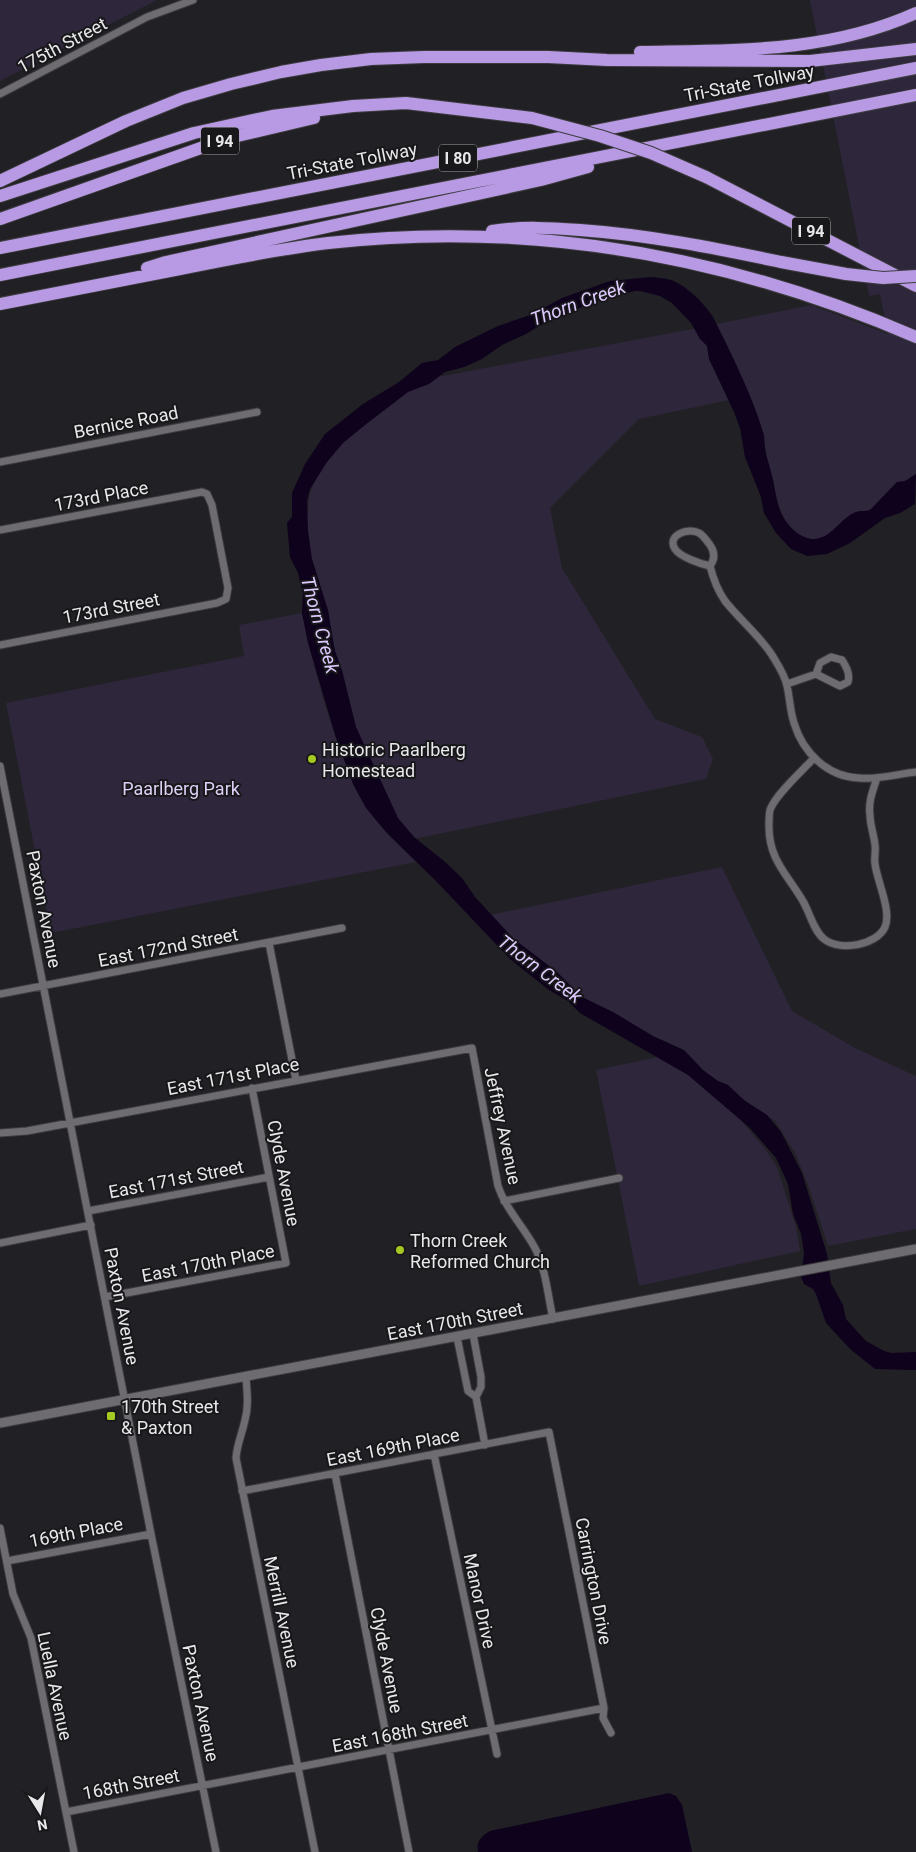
<svg xmlns="http://www.w3.org/2000/svg" width="916" height="1852" font-family="Roboto,sans-serif">
  <style>
    .green { fill: #2e263b }
    .water { fill: #0e021d }
    .lines { fill: none; stroke-linecap: round; stroke-linejoin: round }
    .minor-casing { stroke: #3c3b3e; stroke-width: 9 }
    .tertiary-casing { stroke: #3c3b3e; stroke-width: 11 }
    .motorway-casing { stroke: #3c3b3e; stroke-width: 14 }
    .minor { stroke: #6e6c71; stroke-width: 7 }
    .tertiary { stroke: #6e6c71; stroke-width: 9 }
    .motorway { stroke: #b79ae3; stroke-width: 12 }
    .motorway-bridge-casing { stroke: #3c3b3e; stroke-width: 14; stroke-linecap: butt }
    .motorway-bridge { stroke: #b79ae3; stroke-width: 12 }
    .poi-dot { fill: #a5c822; stroke: #18171a; stroke-width: 2 }
    .labels { text-anchor: middle; dominant-baseline: central; stroke-width: 4; stroke-linejoin: round; paint-order: stroke }
    .shield { fill: #18171a; stroke: #aaa9ac; stroke-width: 1 }
    .shield-label { font-size: 16px; font-weight: bold; fill: #e8e7ea }
    .street-label { font-size: 18px; fill: #e8e7ea; stroke: #18171a }
    .poi-label { font-size: 18px; fill: #e8e7ea; stroke: #18171a; text-anchor: start }
    .park-label { font-size: 18px; fill: #ddcff6; stroke: #18171a }
    .water-label { font-size: 19px; font-style: italic; fill: #ddcafe; stroke: #18171a }
  </style>
  <rect width="100%" height="100%" fill="#212024"/>
  <!-- green -->
  <path class="green" d="M0,0H157L0,81Z
    M810,0H916V479C897,492 878,505 859,518C850,524 842,531 833,536C829,538 820,540 815,540C785,539 776,502 773,479L712,325L811,305L888,334L880,294L869,296Z
    M703,327L739,398L639,419L550,508L562,568L655,719L702,737L713,759L706,779L404,841L382,818L304,554L309,496L322,462L372,415L427,379Z
    M302,613C312,661 325,710 343,756C350,774 356,793 367,808C380,828 399,845 416,862L51,933L6,703L244,656L239,625Z
    M722,867L792,1011L855,1048L916,1076V1229L828,1246L808,1185L795,1153L775,1121L686,1060L618,1023L517,951L485,916Z
    M663,1056L734,1108L744,1124L766,1150L777,1167L796,1227L800,1251L639,1286L596,1070Z"/>
  <!-- water -->
  <path class="water" d="M651,277C658,278 665,278 671,280C687,286 704,303 713,317C730,351 752,395 763,432C765,437 764,442 765,447C766,457 770,466 772,476C776,491 776,506 785,520C790,528 801,538 812,539C831,540 840,518 856,512C862,510 866,512 871,509L897,482L905,481L916,474L915,504L900,513L885,518L850,543L827,554L807,556L791,549L776,533L764,513L761,497L745,457L740,428L734,412L709,359L707,346L700,339L691,323L672,303L660,296L640,291H635L598,300L589,304L539,326L526,334L502,345L482,359L464,367L445,372L429,384L408,392L365,425L343,443L327,462L310,489L307,501L308,531L312,559L328,610L335,651L342,670L356,727L398,818L414,837L444,861L462,878L475,897L514,939L557,972L582,997L613,1012L653,1036L684,1050L703,1070L718,1081L728,1085L745,1101L767,1115L781,1132L802,1173L827,1254L831,1283L843,1305L846,1319L866,1341L884,1351L891,1353L916,1352V1370L875,1369L850,1349L826,1323L816,1294L813,1289L804,1284L801,1277L804,1253L801,1234L793,1214L788,1184L776,1158L750,1128L688,1075L580,1013L568,1001L549,990L510,959L437,882L387,833L366,808L353,784L336,738L308,643L302,613L303,594L298,573L290,557L287,523L292,517V493L305,464L325,434L363,404L399,382L422,363L438,360L455,347L498,326L533,314L562,298L610,281Z
    M669,1793L676,1796L682,1805L692,1852H478C476,1842 481,1836 490,1831Z"/>
  <g class="lines">
    <!-- minor casing -->
    <g class="minor-casing">
      <path id="minor" d="M0,94L147,17L193,0
        M0,462L257,412
        M0,530L202,492L207,494L212,505L228,588L226,599L217,603L0,645
        M710,566C701,564 680,557 675,549C666,535 689,527 699,533C703,535 707,541 710,545C715,552 715,559 710,566C713,578 718,591 725,601C740,620 759,635 772,655C778,665 785,675 787,686C790,699 790,711 794,723C803,753 828,777 859,778C878,780 897,774 916,772
        M787,684L816,674L840,686L848,682C850,674 847,668 842,660L831,657L820,663L816,674
        M814,758C803,770 775,795 770,810C769,814 769,821 769,825C768,860 789,876 804,903C810,914 814,931 824,939C840,952 877,945 885,927C892,911 877,881 875,864C874,857 876,851 875,845C874,835 870,825 870,815C868,802 873,790 877,778
        M0,766L151,1534L216,1852
        M269,943L296,1080
        M0,994L342,928
        M0,1133L27,1131L472,1048L498,1186C506,1210 525,1228 536,1250C546,1271 548,1296 553,1319
        M504,1201L619,1178
        M88,1211L269,1177
        M0,1243L91,1225
        M105,1297L286,1263L252,1088
        M473,1334L481,1377V1387L476,1397L485,1445
        M457,1337L468,1391L476,1397
        M246,1377C247,1392 249,1406 245,1420C242,1434 237,1444 236,1458L315,1852
        M434,1454L497,1754
        M335,1474L409,1852
        M242,1491L549,1432L604,1708L603,1718L611,1733
        M0,1528L13,1594L31,1638L74,1852
        M7,1561L151,1534
        M66,1812L604,1708"/>
    </g>
    <!-- tertiary casing -->
    <g class="tertiary-casing">
      <path id="tertiary" d="M0,1423L916,1249"/>
    </g>
    <!-- motorway casing -->
    <g class="motorway-casing">
      <path id="motorway" d="M640,52C735,50 828,53 916,13
        M706,177L916,286
        M0,181L126,121L183,98L231,84L281,72L321,65L371,59L424,57H548L607,60L810,61L916,49
        M0,196L194,133L272,116L353,106L406,103L532,118
        M0,219L229,138L314,118
        M492,231C522,226 551,228 580,230C649,235 715,248 781,262
        M0,248L916,68
        M147,268L166,262L541,180L588,167
        M0,275L916,95
        M0,304C60,292 120,281 180,269C229,259 279,249 328,243C532,220 729,256 916,337"/>
    </g>
    <!-- minor -->
    <use href="#minor" class="minor"/>
    <!-- tertiary -->
    <use href="#tertiary" class="tertiary"/>
    <!-- motorway -->
    <use href="#motorway" class="motorway"/>
    <!-- motorway-bridge casing -->
    <g class="motorway-bridge-casing">
      <path id="motorway-bridge" d="M532,118L600,136L651,153L706,177
        M781,262L846,274L883,278L916,276"/>
    </g>
    <!-- motorway-bridge -->
    <use href="#motorway-bridge" class="motorway-bridge"/>
  </g>
  <!-- markers -->
  <g class="poi-dot">
    <circle cx="312" cy="759" r="5"/>
    <circle cx="400" cy="1250" r="5"/>
    <rect x="106" y="1411" width="10" height="10" rx="2.5"/>
  </g>
  <g class="labels">
    <!-- shield labels -->
    <g class="shield">
      <rect x="201" y="127.5" width="38" height="27" rx="4"/>
      <rect x="439" y="144.5" width="38" height="27" rx="4"/>
      <rect x="792" y="217.5" width="38" height="27" rx="4"/>
    </g>
    <g class="shield-label">
      <text x="220" y="141">I 94</text>
      <text x="458" y="158">I 80</text>
      <text x="811" y="231">I 94</text>
    </g>
    <!-- street labels -->
    <g class="street-label">
      <text transform="translate(62 45) rotate(-28)">175th Street</text>
      <text transform="translate(749 83) rotate(-11)">Tri-State Tollway</text>
      <text transform="translate(352 161) rotate(-11)">Tri-State Tollway</text>
      <text transform="translate(126 422) rotate(-11)">Bernice Road</text>
      <text transform="translate(101 496) rotate(-11)">173rd Place</text>
      <text transform="translate(111 608) rotate(-11)">173rd Street</text>
      <text transform="translate(44 909) rotate(79)">Paxton Avenue</text>
      <text transform="translate(168 947) rotate(-11)">East 172nd Street</text>
      <text transform="translate(233 1076) rotate(-11)">East 171st Place</text>
      <text transform="translate(503 1126) rotate(78)">Jeffrey Avenue</text>
      <text transform="translate(284 1173) rotate(79)">Clyde Avenue</text>
      <text transform="translate(176 1179) rotate(-11)">East 171st Street</text>
      <text transform="translate(208 1263) rotate(-11)">East 170th Place</text>
      <text transform="translate(122 1306) rotate(79)">Paxton Avenue</text>
      <text transform="translate(455 1321) rotate(-11)">East 170th Street</text>
      <text transform="translate(393 1447) rotate(-11)">East 169th Place</text>
      <text transform="translate(76 1532) rotate(-11)">169th Place</text>
      <text transform="translate(594 1581) rotate(79)">Carrington Drive</text>
      <text transform="translate(480 1601) rotate(78)">Manor Drive</text>
      <text transform="translate(282 1612) rotate(78)">Merrill Avenue</text>
      <text transform="translate(387 1660) rotate(79)">Clyde Avenue</text>
      <text transform="translate(55 1686) rotate(78)">Luella Avenue</text>
      <text transform="translate(201 1703) rotate(78)">Paxton Avenue</text>
      <text transform="translate(400 1733) rotate(-11)">East 168th Street</text>
      <text transform="translate(131 1784) rotate(-11)">168th Street</text>
    </g>
    <!-- poi labels -->
    <g class="poi-label">
      <text x="322" y="749">Historic Paarlberg<tspan x="322" dy="21">Homestead</tspan></text>
      <text x="410" y="1240">Thorn Creek<tspan x="410" dy="21">Reformed Church</tspan></text>
      <text x="121" y="1406">170th Street<tspan x="121" dy="21">&amp; Paxton</tspan></text>
    </g>
    <!-- park labels -->
    <g class="park-label">
      <text x="181" y="788">Paarlberg Park</text>
    </g>
    <!-- water labels -->
    <g class="water-label">
      <text transform="translate(578 303) rotate(-20)">Thorn Creek</text>
      <text transform="translate(320 625) rotate(75)">Thorn Creek</text>
      <text transform="translate(540 969) rotate(37)">Thorn Creek</text>
    </g>
  </g>
  <!-- north arrow -->
  <g transform="translate(40 1812) rotate(169)" stroke="#18171a" stroke-width="4" paint-order="stroke">
  <path d="M0-4L9 19L0 12L-9 19Z" fill="#e8e7ea"/>
  <text y="-8" font-size="14" font-weight="bold" text-anchor="middle" fill="#e8e7ea">N</text>
  </g>
</svg>
